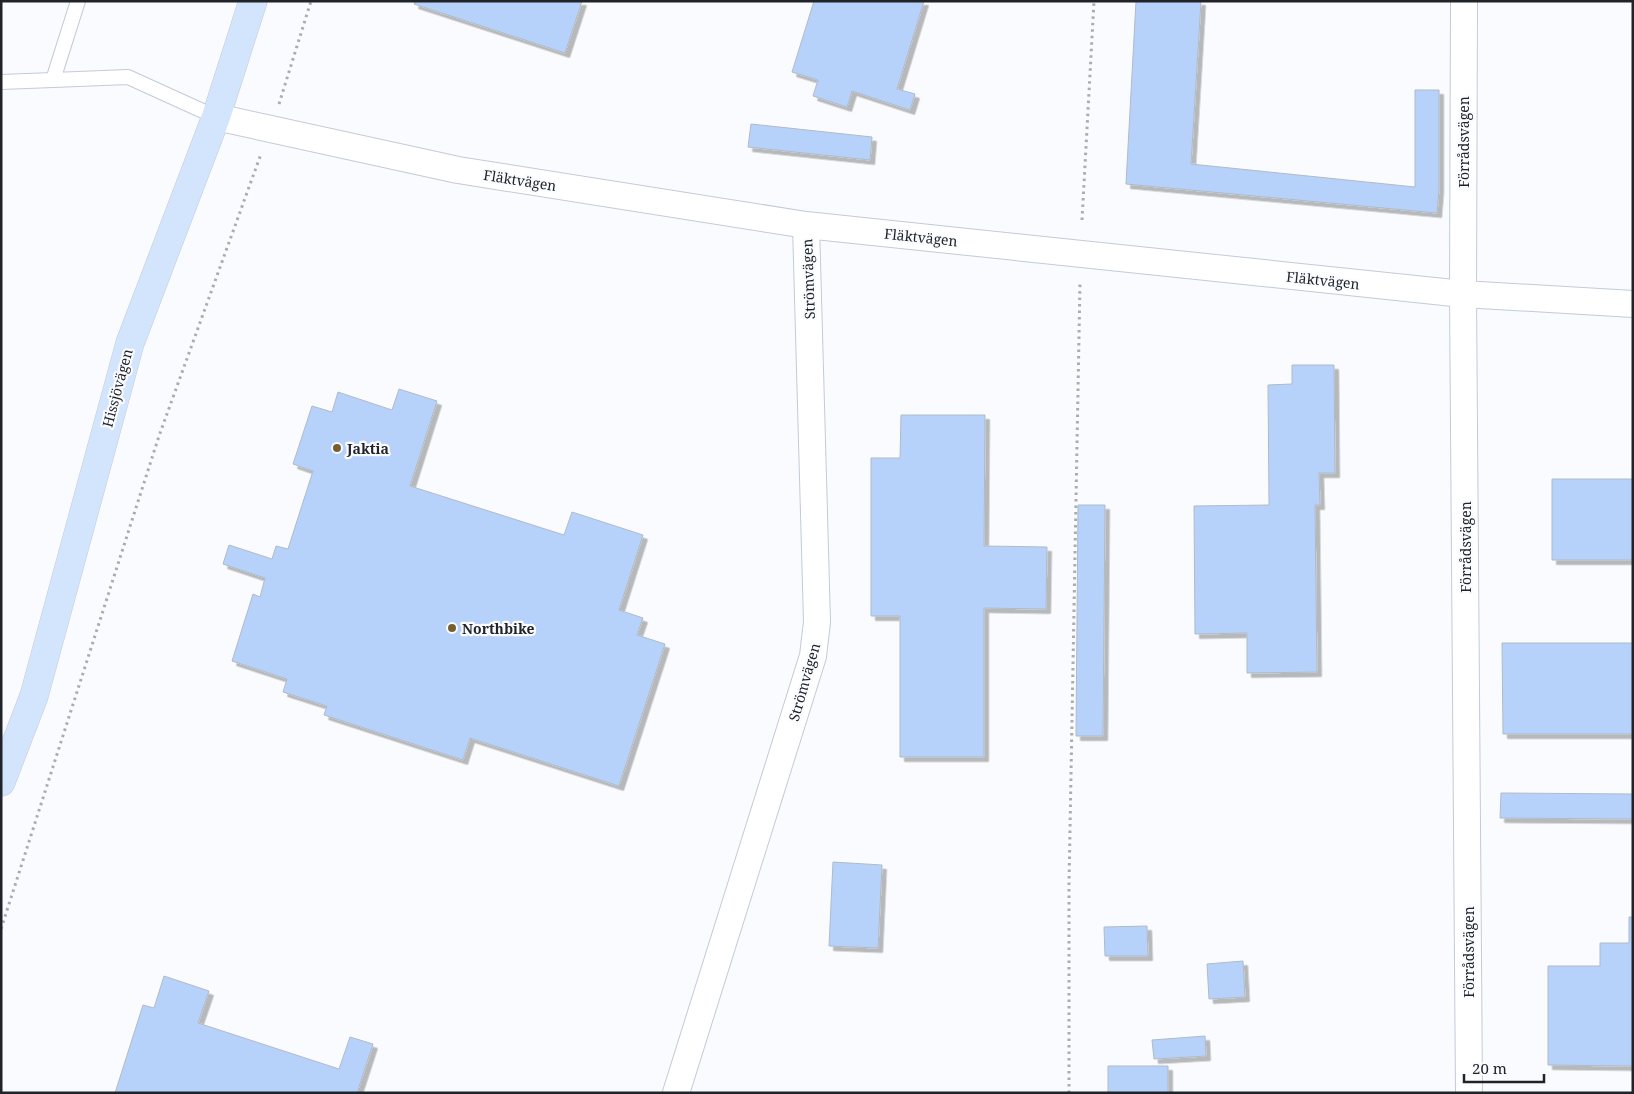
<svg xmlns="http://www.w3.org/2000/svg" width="1634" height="1094" font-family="'Noto Serif',serif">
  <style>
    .building { fill: #b6d2fb; stroke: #b0bac7; filter: url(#shadow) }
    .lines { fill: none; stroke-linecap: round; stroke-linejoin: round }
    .service-casing { stroke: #c2cbd9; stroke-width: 16 }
    .minor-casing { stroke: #c2cbd9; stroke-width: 28 }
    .secondary-casing { stroke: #c2cbd9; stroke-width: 29 }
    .path { stroke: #a9acb0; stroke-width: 3; stroke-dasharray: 2.5 4; stroke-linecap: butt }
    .service { stroke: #fff; stroke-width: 14 }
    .minor { stroke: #fff; stroke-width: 26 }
    .secondary { stroke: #d3e4fd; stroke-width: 28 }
    .poi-dot { fill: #785f30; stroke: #f9fbfe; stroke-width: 2 }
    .labels { text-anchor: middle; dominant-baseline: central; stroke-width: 4.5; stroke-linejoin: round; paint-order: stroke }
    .street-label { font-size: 14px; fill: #202429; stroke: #f9fbfe }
    .poi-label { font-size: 14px; font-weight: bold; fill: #202429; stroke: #f9fbfe; text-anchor: start }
  </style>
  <defs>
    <filter id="shadow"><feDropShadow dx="4.5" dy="4.5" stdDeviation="0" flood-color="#0004"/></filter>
  </defs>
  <rect width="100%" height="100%" fill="#f9fbfe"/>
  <!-- building -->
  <path class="building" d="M415,1H582L565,53L414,4Z
    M814,1H924L897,89L915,94L910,110L852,91L847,107L813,96L818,80L792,72Z
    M1136,1H1201L1191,164L1415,187V90H1439V189L1437,213L1126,184Z
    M751,124L872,137L870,160L748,147Z
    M1292,365H1334L1335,473H1319L1320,505H1315L1317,672L1247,673V633L1195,634L1194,506L1269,505L1268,385L1292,384Z
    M399,389L437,401L410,486L564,535L572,512L643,535L619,610L643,618L637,635L665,644L619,786L470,738L463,760L324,715L327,706L283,692L287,679L232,661L253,594L260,597L265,578L223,564L229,545L272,559L276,546L288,549L313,471L293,464L312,406L332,412L338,392L392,410Z
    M901,415H985L984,546L1047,547L1046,609L984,608V757H900V616H871V458H900Z
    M1552,479H1633V560H1552Z
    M1078,505H1105L1103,736H1076Z
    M1502,643H1633V734H1503Z
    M1501,793L1633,794V819L1500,818Z
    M833,862L882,865L878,948L829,946Z
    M1629,917H1633V1066L1548,1065V966H1600V943H1629Z
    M1147,926L1148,956H1105L1104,927Z
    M1243,961L1245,997L1209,999L1207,964Z
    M164,976L209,991L198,1023L339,1069L350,1037L373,1044L357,1093H115L143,1005L154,1008Z
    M1205,1036L1206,1056L1154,1059L1152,1040Z
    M1108,1066H1168V1093H1108Z"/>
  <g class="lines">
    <!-- service casing -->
    <g class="service-casing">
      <path id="service" d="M78,1L53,80L128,77L216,117
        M1,82L53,80"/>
    </g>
    <!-- minor casing -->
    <g class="minor-casing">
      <path id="minor" d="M1464,1L1463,294L1469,1093
        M216,117L458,170L806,225L1463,294L1633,304
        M676,1093L813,656L817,622L806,225"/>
    </g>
    <!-- secondary casing -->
    <g class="secondary-casing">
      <path id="secondary" d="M1,782L34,696L130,343L216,117L253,1"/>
    </g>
    <!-- path -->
    <path class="path" d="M279,104L311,1
      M1082,220L1094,1
      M1,929L159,436L261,154
      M1069,1093V884L1080,281"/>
    <!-- service -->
    <use href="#service" class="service"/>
    <!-- minor -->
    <use href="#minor" class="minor"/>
    <!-- secondary -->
    <use href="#secondary" class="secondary"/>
  </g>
  <!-- markers -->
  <g class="poi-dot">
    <circle cx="337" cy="448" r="5"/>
    <circle cx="452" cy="628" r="5"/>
  </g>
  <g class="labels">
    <!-- street labels -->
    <g class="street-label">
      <text transform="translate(1463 142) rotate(-90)">Förrådsvägen</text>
      <text transform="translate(520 180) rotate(9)">Fläktvägen</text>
      <text transform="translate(921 237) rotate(6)">Fläktvägen</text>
      <text transform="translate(808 279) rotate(-92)">Strömvägen</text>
      <text transform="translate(1323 280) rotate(6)">Fläktvägen</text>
      <text transform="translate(117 388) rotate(-75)">Hissjövägen</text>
      <text transform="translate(1465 547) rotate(-90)">Förrådsvägen</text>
      <text transform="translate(804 682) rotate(-74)">Strömvägen</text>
      <text transform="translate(1468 952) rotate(-90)">Förrådsvägen</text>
    </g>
    <!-- poi labels -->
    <g class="poi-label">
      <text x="347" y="448">Jaktia</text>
      <text x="462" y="628">Northbike</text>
    </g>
  </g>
  <!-- border -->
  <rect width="1634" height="1094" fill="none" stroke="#202429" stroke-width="5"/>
  <!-- scale -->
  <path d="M1464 1074v8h80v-8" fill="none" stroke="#202429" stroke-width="2.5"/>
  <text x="1472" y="1074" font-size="15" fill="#202429" stroke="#f9fbfe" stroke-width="4" paint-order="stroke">20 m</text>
</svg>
